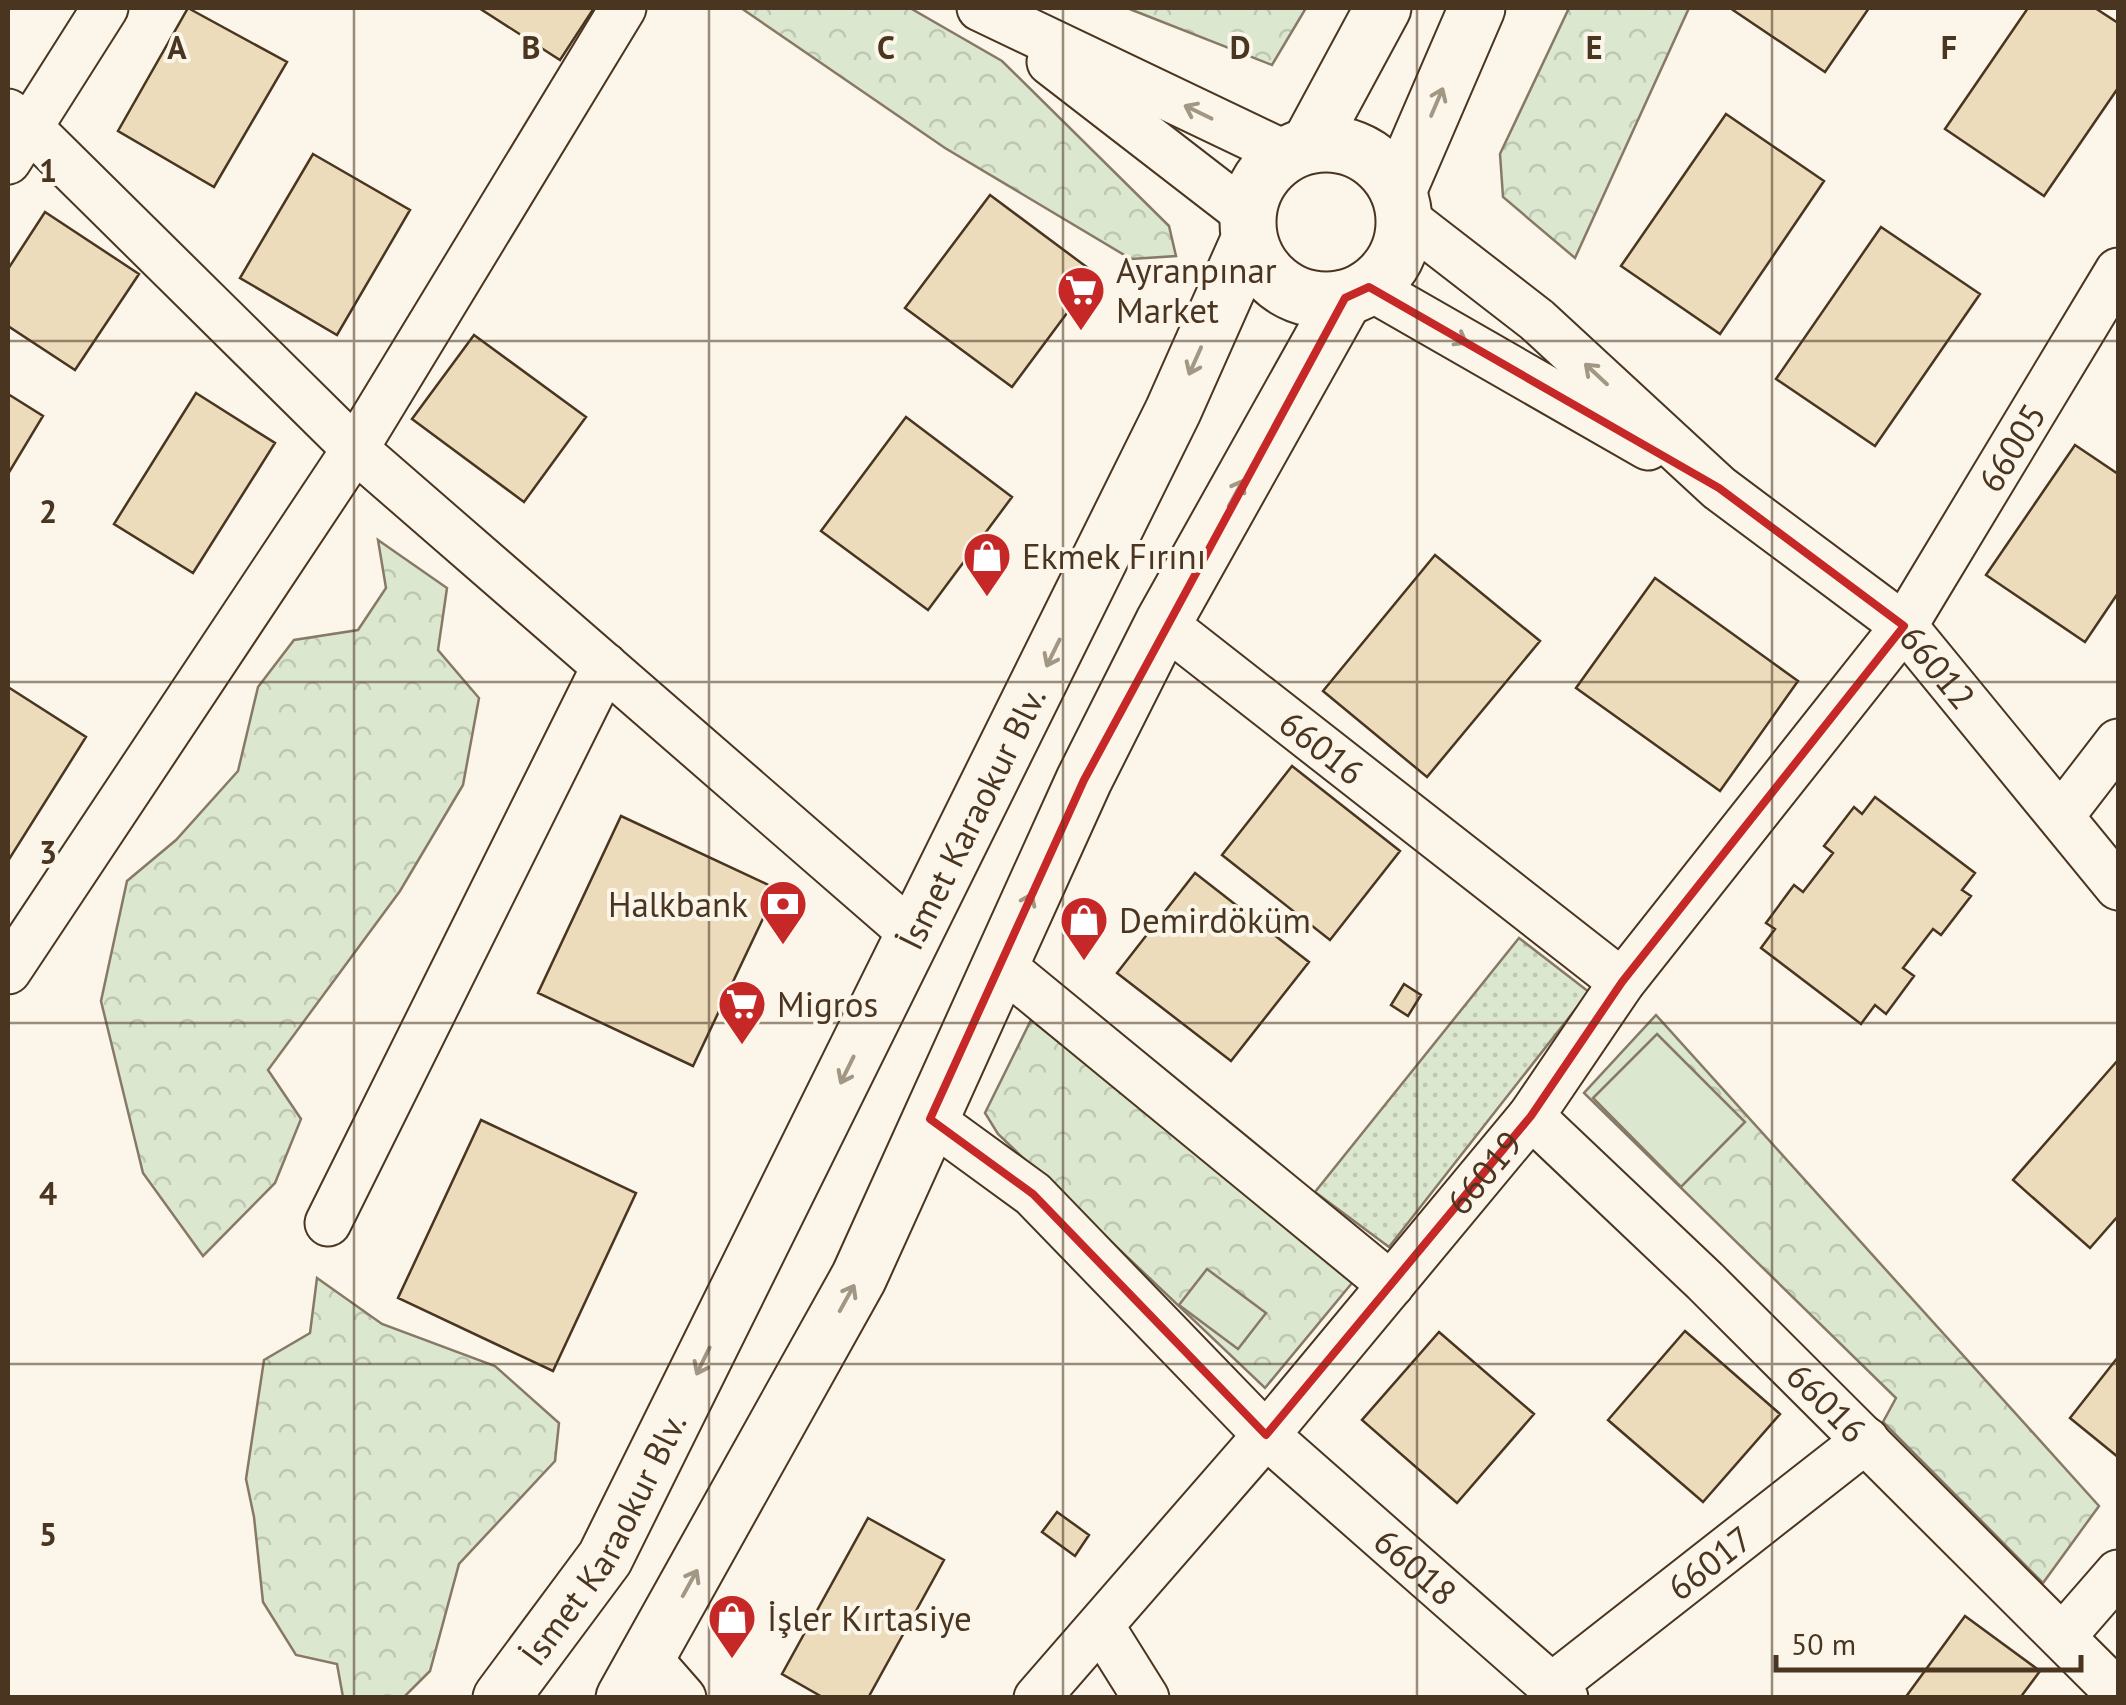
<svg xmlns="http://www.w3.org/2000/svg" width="2126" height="1705" font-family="'PT Sans',sans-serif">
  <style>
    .grass { fill: url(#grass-dots); stroke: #887966; stroke-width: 2.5 }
    .forest { fill: url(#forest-crowns); stroke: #887966; stroke-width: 2.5 }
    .pitch { fill: #dce7d0; stroke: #887966; stroke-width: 2.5 }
    .building { fill: #ecdcbc; stroke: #4a3520; stroke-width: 2.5 }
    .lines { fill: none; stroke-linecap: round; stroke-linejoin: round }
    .minor-casing { stroke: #4a3520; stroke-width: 49 }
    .major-casing { stroke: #4a3520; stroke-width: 59 }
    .minor { stroke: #fbf6e9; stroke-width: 45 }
    .major { stroke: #fbf6e9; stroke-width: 55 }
    .oneway { stroke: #a29684 }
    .marked { fill: none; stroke: #c62828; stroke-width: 8; stroke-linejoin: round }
    .grid { fill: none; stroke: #4a3520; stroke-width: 2.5; stroke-opacity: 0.55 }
    .labels { text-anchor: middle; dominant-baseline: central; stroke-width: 8; stroke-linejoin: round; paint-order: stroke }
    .poi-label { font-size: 35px; fill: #4a3520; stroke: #fbf6e9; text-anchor: start }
    .street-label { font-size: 35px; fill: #4a3520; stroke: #fbf6e9 }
    .grid-label { font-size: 32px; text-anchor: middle; font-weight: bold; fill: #4a3520; stroke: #fbf6e9; stroke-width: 8; stroke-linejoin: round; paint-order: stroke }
  </style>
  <defs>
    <pattern id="grass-dots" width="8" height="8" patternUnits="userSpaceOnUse" patternTransform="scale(2.5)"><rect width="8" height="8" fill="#dce7d0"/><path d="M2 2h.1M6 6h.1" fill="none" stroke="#bec7b2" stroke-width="1.8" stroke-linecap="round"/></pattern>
    <pattern id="forest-crowns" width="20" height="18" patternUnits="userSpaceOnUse" patternTransform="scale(2.5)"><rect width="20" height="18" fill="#dce7d0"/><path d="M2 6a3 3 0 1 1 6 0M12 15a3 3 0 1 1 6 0" fill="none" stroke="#bec7b2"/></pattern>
  </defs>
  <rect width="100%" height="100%" fill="#fbf6e9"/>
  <!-- grass -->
  <path class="grass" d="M1519,938L1589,992L1389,1247L1315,1192Z"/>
  <!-- forest -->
  <path class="forest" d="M741,8H910L1002,61L1169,226L1176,256L1131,259L945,148Z
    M1127,8H1306L1272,65Z
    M1569,8H1689L1575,258L1503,197L1500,154Z
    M378,540L447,588L438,650L479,698L463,785L400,891L268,1070L301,1119L275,1183L203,1256L143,1173L101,1001L127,881L176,840L238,771L258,687L294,640L358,630L386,588Z
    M1656,1015L2099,1506L2043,1583L1883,1422L1896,1398L1584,1093Z
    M1031,1020L1357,1277L1265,1388L998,1134L985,1113Z
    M317,1278L382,1324L495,1366L559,1423L555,1461L459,1564L430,1671L404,1697H343L337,1664L296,1655L263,1602L254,1517L246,1479L264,1360L310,1333Z"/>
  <!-- pitch -->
  <path class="pitch" d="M1657,1034L1745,1122L1681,1187L1593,1098Z
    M1207,1269L1266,1313L1238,1349L1179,1305Z"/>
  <!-- building -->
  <path class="building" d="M188,8L287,62L214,187L118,131Z
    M479,8H594L560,60Z
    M1730,8H1869L1825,72Z
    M2028,8H2095L2118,23V88L2044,196L1945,129Z
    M1726,114L1824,181L1720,334L1621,266Z
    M313,154L410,210L337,335L240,278Z
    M990,195L1096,274L1012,387L905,308Z
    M45,212L139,274L75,370L8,326V269Z
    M1881,227L1980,294L1875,446L1776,379Z
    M474,335L586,417L524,502L412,419Z
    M196,393L275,443L193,573L114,524Z
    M8,394L43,416L8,474Z
    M906,417L1012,497L928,610L821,531Z
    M2075,445L2118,474V593L2085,642L1986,575Z
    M1435,555L1540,641L1427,777L1323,691Z
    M1655,578L1798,681L1720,791L1576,688Z
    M8,687L86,737L8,861Z
    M1292,766L1400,851L1330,940L1222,855Z
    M1875,797L1975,873L1962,890L1971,896L1941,935L1933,929L1903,968L1914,976L1886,1014L1875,1005L1861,1024L1761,948L1775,929L1766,923L1794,885L1803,892L1833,853L1824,846L1854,807L1862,814Z
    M621,816L777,889L693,1066L538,993Z
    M1195,873L1309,962L1231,1061L1117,973Z
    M1404,984L1421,995L1408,1016L1391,1005Z
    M2118,1060V1216L2090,1248L2013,1180Z
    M481,1120L636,1193L553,1371L398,1298Z
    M1685,1331L1780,1414L1703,1502L1608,1420Z
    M1439,1332L1534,1414L1457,1503L1362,1420Z
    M2118,1357V1457L2070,1418Z
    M1057,1512L1089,1535L1075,1556L1042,1532Z
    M868,1518L944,1560L868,1698H824L782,1674Z
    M1965,1616L2040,1671L2020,1698H1905Z"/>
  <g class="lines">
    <!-- minor casing -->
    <g class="minor-casing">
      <g id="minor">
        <path d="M980,8L1286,154"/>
        <path d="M1050,62L1248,215"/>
        <path d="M8,112L29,127L355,449L914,935"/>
        <path d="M8,161L105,8"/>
        <path id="s1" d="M1404,217L1537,320L1719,488L1904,626L2118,887"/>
        <path d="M1369,287L1648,447"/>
        <path id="s2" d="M1163,623L1622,982"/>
        <path d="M2061,816L2118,742"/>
        <path d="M1000,964L1391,1285"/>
        <path d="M8,971L355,449L623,8"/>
        <path id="s3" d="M1531,1116L1705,1281L2118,1693"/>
        <path id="s4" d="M930,1119L1033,1194L1266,1435L1565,1698"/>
        <path d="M328,1223L605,666"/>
        <path d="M1101,1626L1146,1698"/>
        <path d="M2064,1635L2118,1573"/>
        <path d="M648,1658L683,1698"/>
        <path id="s5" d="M1552,1686L1866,1440"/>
        <path id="s6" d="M1037,1698L1266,1435L1531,1116L1622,982L1904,626L2118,271"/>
      </g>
    </g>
    <!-- major casing -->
    <g class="major-casing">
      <g id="major">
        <circle cx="1326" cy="222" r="78"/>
        <path d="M1309,145L1383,8"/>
        <path d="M1398,191L1477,8"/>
        <path id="s7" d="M501,1698L605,1558L1173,411L1249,240"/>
        <path d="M624,1698L859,1277L1084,780L1163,623L1345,298"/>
      </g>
    </g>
    <!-- minor -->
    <use href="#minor" class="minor"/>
    <!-- major -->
    <use href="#major" class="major"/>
  </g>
  <!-- one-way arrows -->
  <defs><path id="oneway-shaft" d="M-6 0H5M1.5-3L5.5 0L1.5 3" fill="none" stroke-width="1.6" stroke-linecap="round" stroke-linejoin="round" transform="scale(2.5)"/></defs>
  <g class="oneway">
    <use href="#oneway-shaft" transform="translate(1437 102) rotate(-67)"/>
    <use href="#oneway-shaft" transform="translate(1198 112) rotate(-154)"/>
    <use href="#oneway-shaft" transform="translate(1454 336) rotate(30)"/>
    <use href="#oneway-shaft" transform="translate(1195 361) rotate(114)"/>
    <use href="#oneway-shaft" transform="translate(1596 374) rotate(-137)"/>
    <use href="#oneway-shaft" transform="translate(1236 493) rotate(-61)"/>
    <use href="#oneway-shaft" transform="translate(1053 653) rotate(116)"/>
    <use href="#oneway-shaft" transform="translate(1026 907) rotate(-66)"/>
    <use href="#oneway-shaft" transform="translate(847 1070) rotate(116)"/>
    <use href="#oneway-shaft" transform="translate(847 1298) rotate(-61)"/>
    <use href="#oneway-shaft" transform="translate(703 1361) rotate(116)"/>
    <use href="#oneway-shaft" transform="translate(690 1583) rotate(-61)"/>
  </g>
  <!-- marked area -->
  <path class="marked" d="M1369,287L1719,488L1904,626L1622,982L1531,1116L1266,1435L1033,1194L930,1119L1084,780L1345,298Z"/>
  <!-- grid -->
  <path class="grid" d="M354,8V1698M709,8V1698M1063,8V1698M1417,8V1698M1772,8V1698M8,341H2118M8,682H2118M8,1023H2118M8,1364H2118"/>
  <!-- icons -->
  <defs>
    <g id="supermarket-pin" transform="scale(2.5)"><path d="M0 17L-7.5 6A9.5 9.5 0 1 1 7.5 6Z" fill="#c62828" stroke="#fbf6e9"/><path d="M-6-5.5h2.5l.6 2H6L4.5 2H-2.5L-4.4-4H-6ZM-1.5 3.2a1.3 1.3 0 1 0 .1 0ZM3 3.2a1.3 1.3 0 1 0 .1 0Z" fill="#fff"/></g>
    <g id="shop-pin" transform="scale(2.5)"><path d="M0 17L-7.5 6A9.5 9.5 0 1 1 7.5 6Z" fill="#c62828" stroke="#fbf6e9"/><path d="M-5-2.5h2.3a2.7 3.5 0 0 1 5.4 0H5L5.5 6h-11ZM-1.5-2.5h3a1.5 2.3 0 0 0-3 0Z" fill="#fff"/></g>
    <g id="bank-pin" transform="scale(2.5)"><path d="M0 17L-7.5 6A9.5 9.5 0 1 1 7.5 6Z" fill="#c62828" stroke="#fbf6e9"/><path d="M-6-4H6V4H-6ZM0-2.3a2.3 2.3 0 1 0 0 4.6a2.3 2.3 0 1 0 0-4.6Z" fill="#fff"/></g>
  </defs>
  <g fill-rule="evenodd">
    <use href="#supermarket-pin" x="1081" y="290"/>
    <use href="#shop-pin" x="987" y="556"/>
    <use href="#bank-pin" x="783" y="904"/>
    <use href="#shop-pin" x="1084" y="920"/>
    <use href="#supermarket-pin" x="742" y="1004"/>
    <use href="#shop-pin" x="732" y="1618"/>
  </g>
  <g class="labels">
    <!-- poi labels -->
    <g class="poi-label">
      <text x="1116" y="270">Ayranpınar<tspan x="1116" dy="40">Market</tspan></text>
      <text x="1022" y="556">Ekmek Fırını</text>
      <text x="748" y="904" text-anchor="end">Halkbank</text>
      <text x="1119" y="920">Demirdöküm</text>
      <text x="777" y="1004">Migros</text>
      <text x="767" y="1618">İşler Kırtasiye</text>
    </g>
    <!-- street labels -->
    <g class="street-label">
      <text stroke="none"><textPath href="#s6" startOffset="1588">66005</textPath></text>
      <text stroke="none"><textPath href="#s1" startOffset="700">66012</textPath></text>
      <text stroke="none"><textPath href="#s2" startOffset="202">66016</textPath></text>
      <text stroke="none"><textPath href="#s7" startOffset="1000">İsmet Karaokur Blv.</textPath></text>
      <text stroke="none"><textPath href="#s6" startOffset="690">66019</textPath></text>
      <text stroke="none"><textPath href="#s3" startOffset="412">66016</textPath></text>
      <text stroke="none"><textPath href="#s7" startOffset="190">İsmet Karaokur Blv.</textPath></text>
      <text stroke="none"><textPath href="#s5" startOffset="200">66017</textPath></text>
      <text stroke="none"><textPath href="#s4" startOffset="662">66018</textPath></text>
    </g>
  </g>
  <g class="grid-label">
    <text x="177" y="59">A</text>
    <text x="531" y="59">B</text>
    <text x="886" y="59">C</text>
    <text x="1240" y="59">D</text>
    <text x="1594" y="59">E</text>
    <text x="1949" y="59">F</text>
    <text x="48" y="182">1</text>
    <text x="48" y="523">2</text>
    <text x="48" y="864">3</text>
    <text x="48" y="1205">4</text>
    <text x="48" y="1546">5</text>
  </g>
  <!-- border -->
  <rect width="2126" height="1705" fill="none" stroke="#4a3520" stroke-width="20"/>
  <!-- scale -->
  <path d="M1776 1655v15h305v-15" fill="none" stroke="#4a3520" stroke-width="5"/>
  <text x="1791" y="1655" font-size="30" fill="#4a3520" stroke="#fbf6e9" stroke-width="8" paint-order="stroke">50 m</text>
</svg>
